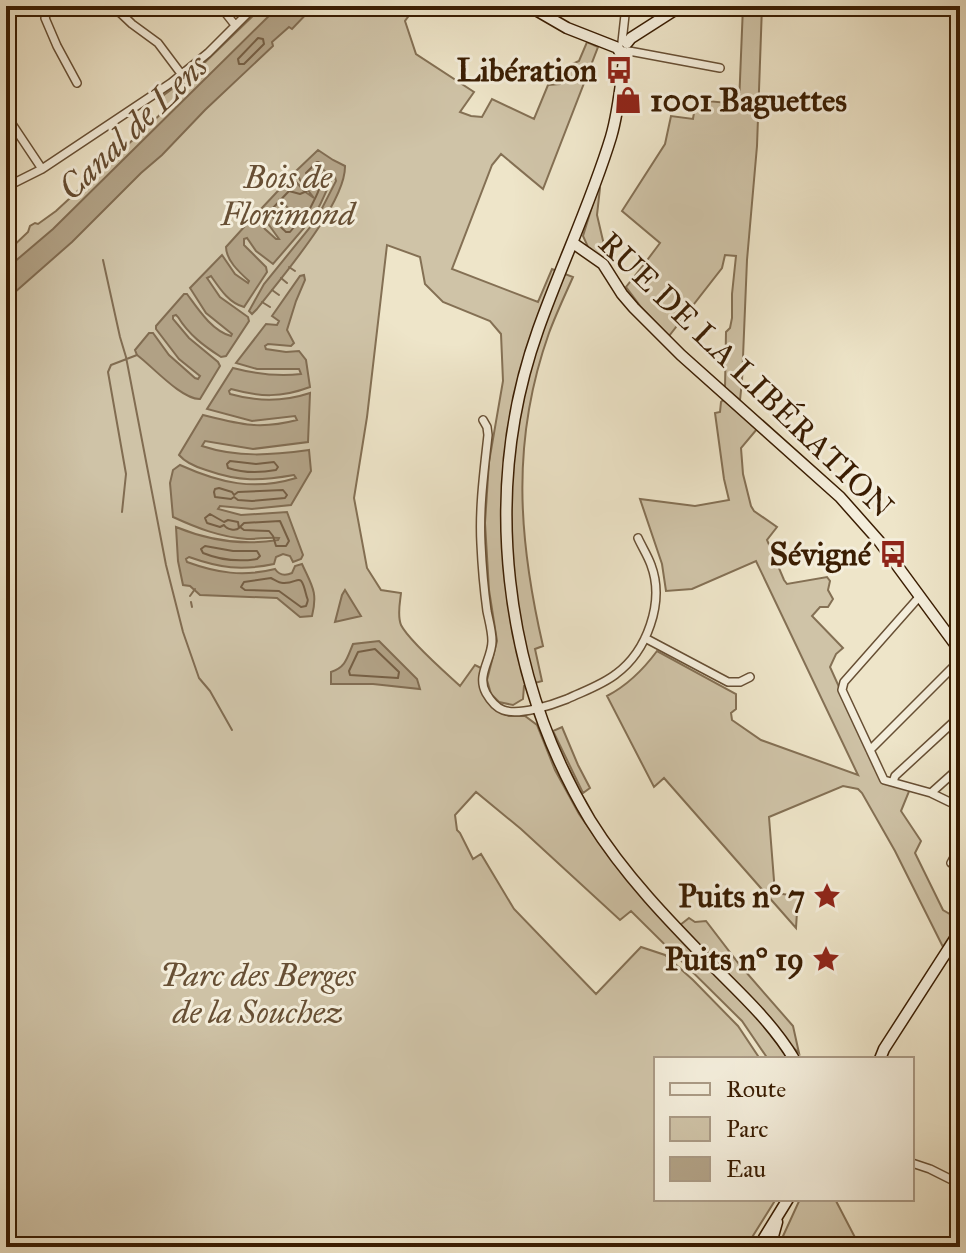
<svg xmlns="http://www.w3.org/2000/svg" width="966" height="1253" font-family="'IM FELL Great Primer',serif">
  <style>
    .green { fill: #cfc3a7; stroke: #847054; stroke-width: 2 }
    .water { fill: #b1a185; stroke: #816c51; stroke-width: 2 }
    .lines { fill: none; stroke-linecap: round; stroke-linejoin: round }
    .shore { stroke: #765f44; stroke-width: 2 }
    .stream { stroke: #816c51; stroke-width: 2 }
    .street-casing { stroke: #674f34; stroke-width: 10 }
    .secondary-casing { stroke: #3a1d02; stroke-width: 13 }
    .street { stroke: #f4eedc; stroke-width: 7 }
    .secondary { stroke: #f4eedc; stroke-width: 10 }
    .labels { text-anchor: middle; dominant-baseline: central; stroke-width: 6; stroke-linejoin: round; paint-order: stroke }
    .poi-label { font-size: 32px; font-weight: bold; fill: #3a1d02; stroke: #f4eedc; text-anchor: end }
    .park-label { font-size: 32px; font-style: italic; fill: #674f34; stroke: #f4eedc }
    .street-label { font-size: 32px; fill: #3a1d02; stroke: #f4eedc }
    .water-label { font-size: 34px; font-style: italic; fill: #644b30; stroke: #f4eedc }
  </style>
  <rect width="100%" height="100%" fill="#eee5c9"/>
  <filter id="stains"><feTurbulence type="fractalNoise" baseFrequency=".0025" numOctaves="4"/><feColorMatrix values="0 0 0 0 .2 0 0 0 0 .09 0 0 0 0 .02 0 0 0 .5 -.17"/></filter>
  <radialGradient id="worn" r=".72"><stop offset=".6" stop-color="#630" stop-opacity="0"/><stop offset="1" stop-color="#630" stop-opacity=".3"/></radialGradient>
  <!-- green -->
  <path class="green" d="M263,6H416L405,21L416,54L474,92L460,112L471,116L482,117L492,99L534,119L548,85L560,84L570,65L579,61L587,42L598,47L543,189L501,154L492,165L452,269L538,302L552,269L573,277C565,295 556,314 549,333C511,440 518,538 543,646L535,649L542,681L524,686L523,699L513,705L499,702L491,694L487,680L497,641L489,590L485,523L489,462L503,381L501,334L490,321L443,302L425,284L420,257L387,245L367,417L354,498L367,568L381,590L401,593C400,603 397,615 401,625C409,641 446,673 460,686L475,665L481,668L485,697L493,708L509,716H525L537,725L555,770L579,814L608,855L758,1018L789,1059H768L742,1021L631,911L620,920L521,829L476,792L455,815L457,830L460,833L473,859L481,854L514,909L596,994L641,947L665,955L693,980L738,1026L760,1059H656V1199H776L746,1247H6V253L28,232L30,226L35,223L38,224L56,211L164,111L157,100L183,81L188,88L201,75L198,69Z
    M743,6H762L757,146L747,260L742,381L740,400L725,388L726,332L730,328L732,318V294L736,256L725,255L722,268L669,336L641,307L626,287L645,263L660,243L622,211L665,144L671,116L693,119L696,100L739,104Z
    M598,187L600,188L597,215L608,262L607,263L588,247L583,236Z
    M723,400L727,401L757,429L741,448L743,474L751,506L754,511L777,527L767,540L784,580L787,584L827,577L830,581L828,590L833,599L828,607H820L812,616L843,648L836,654L830,667L881,780L910,789L901,811L921,841L915,853L943,910L960,920L943,947L895,851L862,793L858,789L843,786L769,817L775,893L798,896L796,928L664,778L654,787L607,696C628,685 643,670 657,651L736,694V709L731,713L732,720L761,740L858,775L756,561L692,589L666,591L662,564L640,499L695,506L729,500L724,479L715,413L720,412L721,402Z
    M562,727L578,765L590,788L583,793L553,731Z
    M689,918L695,922L706,921L739,964L793,1026L799,1053L788,1043L771,1019L680,925Z
    M800,1199H835L860,1247H778Z"/>
  <!-- water -->
  <path class="water" d="M279,6H314L292,29L289,27L272,42L273,46L205,110L162,155L141,173L72,242L6,300V269L53,229Z
    M318,150L333,160L345,166C346,203 281,278 257,309L252,314L249,311L264,284L316,220L336,181L335,177L329,175L316,163L314,165L331,181C324,195 319,211 309,223H306L280,201C283,214 297,218 304,228L273,264L256,251L247,238L244,239V245L266,267L267,272L244,307C229,303 220,289 211,276L207,278L220,297L248,317L249,321L226,356L221,357C204,346 189,335 178,317L176,315L173,316V319L189,338L218,362L220,366L200,399C182,400 152,366 137,355L135,350L149,333H153L169,355L195,378L198,379L200,376L179,359L156,329V326L184,294H187C198,309 212,331 231,336L232,334L206,313L190,288L222,255L235,274L248,283L249,281C239,272 226,260 226,247L254,216H257L265,229L276,239H279L261,214V209L290,178L292,177L304,191L314,198L300,180L296,171Z
    M304,275L305,280L296,301L287,330L294,343L291,346L268,344L265,346L266,349L286,352L299,351L306,360L310,387C281,398 260,397 231,389L229,391L230,394C258,402 283,402 310,393L308,442L253,449L205,441L202,446C238,458 272,455 309,450L311,471L291,505L252,509L220,506L218,509L241,515L287,512L303,555L301,559L293,562L290,556L283,554L276,557L274,564C241,571 220,568 189,557L186,559L187,562C217,573 243,577 275,569C279,575 285,576 292,573L295,566L302,564C312,586 318,592 312,616L300,617L277,598L200,595L190,586L183,585L178,561L176,527C210,541 242,546 278,540L279,538C269,537 258,539 247,539C220,537 197,528 173,517L170,483L173,470L180,465C220,483 254,491 296,478L294,475C260,481 240,482 206,470C196,467 185,462 179,455L203,415C239,424 259,430 297,420L295,416L252,421L207,409L233,368C256,374 277,377 301,374L299,369H257L236,363L266,324L277,325L279,321L272,316L300,276Z
    M345,590L361,616L335,622L342,595Z
    M379,641L417,679L420,689L373,684H331V672C346,667 347,658 353,644Z"/>
  <g class="lines">
    <!-- shore -->
    <path class="shore" d="M258,38L263,39L264,44L244,64H239L238,59Z
      M317,162H321L323,166C318,174 321,177 320,186C318,195 311,205 308,213L297,217L294,227L290,232H286C280,226 271,219 271,210L289,191L300,194L307,191L310,183L306,173Z
      M230,461L256,464L274,462L278,467L276,470C260,473 243,473 228,468L227,464Z
      M219,488L232,492L234,495L238,492L283,490L287,495L285,498L252,501L238,500L234,497L231,499L215,497L214,492L215,489Z
      M210,514L224,522L228,520L238,522L239,528C236,531 227,530 224,525L220,527L207,523L205,518Z
      M280,521L289,541L286,546H276L273,536L269,531L244,530L240,527L244,523Z
      M205,546L233,551H257L260,556L257,559C238,562 220,560 203,553L201,549Z
      M271,578C275,580 279,583 283,583C299,584 300,570 306,594C308,603 309,597 306,606L301,607L279,591L245,590L241,587L244,582Z
      M375,649L399,672L398,678L350,675L349,671L358,652Z"/>
    <!-- stream -->
    <path class="stream" d="M103,260L120,337L126,357L166,565L183,632L199,678L210,691L232,730
      M289,267L295,271
      M281,278L287,283
      M272,290L279,295
      M262,302L270,307
      M122,512L126,474L108,372L111,365L137,355
      M190,596L195,589
      M191,602L192,607"/>
    <!-- street casing -->
    <g class="street-casing">
      <path id="street" d="M55,6L47,13L45,18L57,46L77,83
        M113,6L132,24L158,43L182,75
        M220,6L235,25
        M622,42L626,6
        M629,51L720,68
        M6,115L42,169
        M6,187L42,169L171,83L208,53L255,6
        M483,420L487,427L488,435C484,472 479,508 481,544C482,566 484,589 487,611C489,621 492,631 492,641C492,659 476,675 486,693C490,700 495,707 503,710C519,716 552,705 567,699C584,691 602,685 616,674C647,651 665,602 651,565C648,556 642,547 638,538
        M920,596L844,682L842,690L884,780L931,793L960,807
        M645,638L728,682H740L750,677
        M870,750L960,660
        M893,782L895,776L960,716
        M931,793L960,767
        M951,863L960,846
        M912,1163L930,1169L960,1184"/>
    </g>
    <!-- secondary casing -->
    <g class="secondary-casing">
      <path id="secondary" d="M529,6L567,28L618,48L619,51L625,53
        M627,43L631,38L681,6
        M625,53C621,81 619,110 611,137C591,203 561,265 538,330C481,490 503,675 590,820C624,875 670,922 715,968C744,997 773,1024 794,1059
        M573,243L603,264L622,294L634,308L681,355L840,497L879,541L960,651
        M880,1059L884,1049L960,931
        M760,1247L764,1238L788,1199
        M770,1247L777,1222"/>
    </g>
    <!-- street -->
    <use href="#street" class="street"/>
    <!-- secondary -->
    <use href="#secondary" class="secondary"/>
  </g>
  <!-- icons -->
  <defs>
    <g id="bus-bare" transform="scale(2.16)"><path d="M-5-6H5V4H4V6H2V4H-2V6H-4V4H-5ZM-3.5-4V0h7V-4ZM-3.5 1.2v1.5H-2V1.2ZM2 1.2v1.5H3.5V1.2Z" fill="#8f2418" stroke="#f4eedc" stroke-width="2.5" paint-order="stroke"/></g>
    <g id="shop-bare" transform="scale(2.16)"><path d="M-5-2.5h2.3a2.7 3.5 0 0 1 5.4 0H5L5.5 6h-11ZM-1.5-2.5h3a1.5 2.3 0 0 0-3 0Z" fill="#8f2418" stroke="#f4eedc" stroke-width="2.5" paint-order="stroke"/></g>
    <g id="sight-bare" transform="scale(2.16)"><path d="M0-6L1.8-2.2L6-1.7L2.9 1.2L3.7 5.4L0 3.3L-3.7 5.4L-2.9 1.2L-6-1.7L-1.8-2.2Z" fill="#8f2418" stroke="#f4eedc" stroke-width="2.5" paint-order="stroke"/></g>
  </defs>
  <g fill-rule="evenodd">
    <use href="#bus-bare" x="619" y="70"/>
    <use href="#shop-bare" x="628" y="100"/>
    <use href="#bus-bare" x="893" y="554"/>
    <use href="#sight-bare" x="827" y="896"/>
    <use href="#sight-bare" x="826" y="959"/>
  </g>
  <g class="labels">
    <!-- poi labels -->
    <g class="poi-label">
      <text x="597" y="70">Libération</text>
      <text x="650" y="100" text-anchor="start">1001 Baguettes</text>
      <text x="871" y="554">Sévigné</text>
      <text x="805" y="896">Puits n° 7</text>
      <text x="804" y="959">Puits n° 19</text>
    </g>
    <!-- park labels -->
    <g class="park-label">
      <text x="288" y="177">Bois de<tspan x="288" dy="37">Florimond</tspan></text>
      <text x="258" y="975">Parc des Berges<tspan x="258" dy="37">de la Souchez</tspan></text>
    </g>
    <!-- street labels -->
    <g class="street-label">
      <text transform="translate(746 375) rotate(44)">RUE DE LA LIBÉRATION</text>
    </g>
    <!-- water labels -->
    <g class="water-label">
      <text transform="translate(133 127) rotate(-44)">Canal de Lens</text>
    </g>
  </g>
  <!-- margin -->
  <rect width="966" height="1253" fill="none" stroke="#eee5c9" stroke-width="32"/>
  <rect x="8" y="8" width="950" height="1237" fill="none" stroke="#3a1d02" stroke-width="4"/>
  <rect x="16" y="16" width="934" height="1221" fill="none" stroke="#3a1d02" stroke-width="2"/>
  <!-- legend -->
  <rect x="654" y="1057" width="260" height="144" fill="#f4eedc" stroke="#aa9a85" stroke-width="2"/>
  <rect x="670" y="1083" width="40" height="12" fill="#f4eedc" stroke="#aa9a85" stroke-width="2"/>
  <text x="726" y="1097" font-size="24" fill="#3a1d02">Route</text>
  <rect x="670" y="1117" width="40" height="24" fill="#cfc3a7" stroke="#aa9a85" stroke-width="2"/>
  <text x="726" y="1137" font-size="24" fill="#3a1d02">Parc</text>
  <rect x="670" y="1157" width="40" height="24" fill="#b1a185" stroke="#aa9a85" stroke-width="2"/>
  <text x="726" y="1177" font-size="24" fill="#3a1d02">Eau</text>
  <rect width="100%" height="100%" filter="url(#stains)"/>
  <rect width="100%" height="100%" fill="url(#worn)"/>
</svg>
